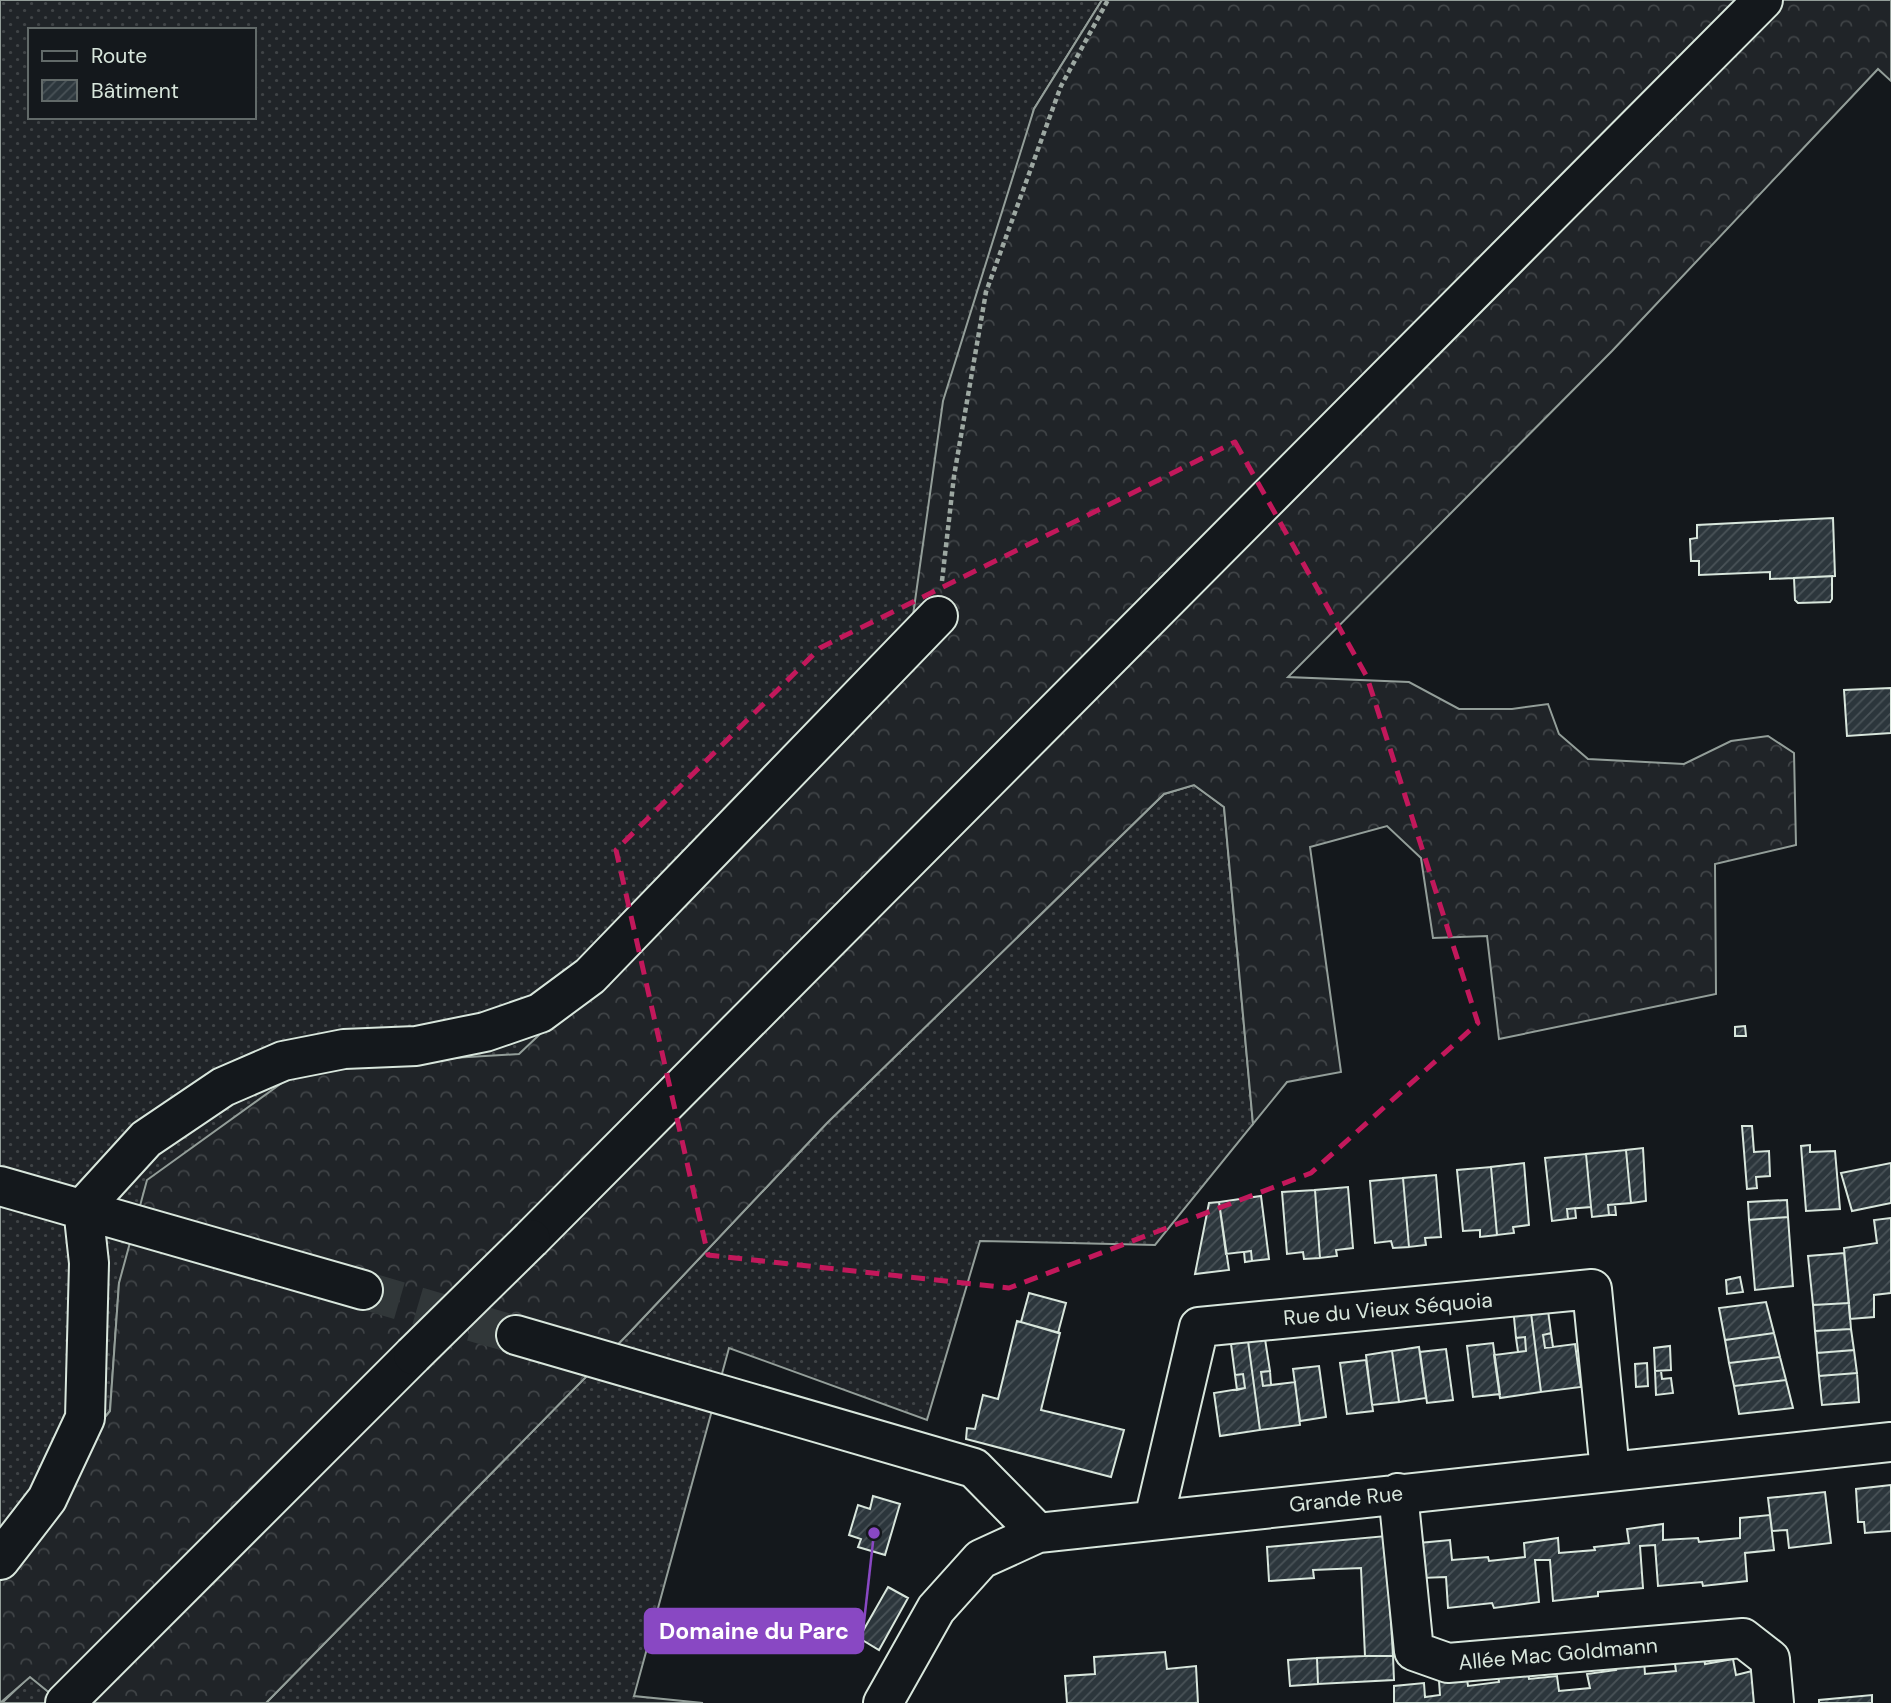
<svg xmlns="http://www.w3.org/2000/svg" width="1891" height="1703" font-family="'DM Sans',sans-serif">
  <style>
    .grass { fill: url(#grass-dots); stroke: #939e99; stroke-width: 2; fill-rule: evenodd }
    .forest { fill: url(#forest-crowns); stroke: #939e99; stroke-width: 2 }
    .building { fill: url(#building-hatch); stroke: #d8e6dc; stroke-width: 2 }
    .lines { fill: none; stroke-linecap: round; stroke-linejoin: round }
    .minor-tunnel { stroke: #313739; stroke-width: 38; stroke-dasharray: 38 19; stroke-linecap: butt }
    .minor-casing { stroke: #d8e6dc; stroke-width: 42 }
    .major-casing { stroke: #d8e6dc; stroke-width: 42 }
    .path { stroke: #9da8a2; stroke-width: 4.5; stroke-dasharray: 5 3.5; stroke-linecap: butt }
    .minor { stroke: #14181c; stroke-width: 38 }
    .major { stroke: #14181c; stroke-width: 38 }
    .major-bridge-casing { stroke: #d8e6dc; stroke-width: 42; stroke-linecap: butt }
    .major-bridge { stroke: #14181c; stroke-width: 38 }
    .marked { fill: none; stroke: #c2185b; stroke-width: 5; stroke-dasharray: 14 9; stroke-linejoin: round }
    .labels { text-anchor: middle; dominant-baseline: central; stroke-width: 5; stroke-linejoin: round; paint-order: stroke }
    .street-label { font-size: 21px; fill: #d8e6dc; stroke: #14181c }
    .leader { fill: none; stroke: #8948c3; stroke-width: 2.5 }
    .callout-dot { fill: #8948c3; stroke: #14181c; stroke-width: 2.5 }
    .callout { fill: #8948c3; stroke: #8948c3; stroke-width: 2.5 }
    .callout-label { font-size: 23px; text-anchor: middle; font-weight: bold; fill: #fff }
  </style>
  <defs>
    <pattern id="grass-dots" width="8" height="8" patternUnits="userSpaceOnUse" patternTransform="scale(1.75)"><rect width="8" height="8" fill="#202428"/><path d="M2 2h.1M6 6h.1" fill="none" stroke="#404447" stroke-width="1.8" stroke-linecap="round"/></pattern>
    <pattern id="forest-crowns" width="20" height="18" patternUnits="userSpaceOnUse" patternTransform="scale(1.75)"><rect width="20" height="18" fill="#202428"/><path d="M2 6a3 3 0 1 1 6 0M12 15a3 3 0 1 1 6 0" fill="none" stroke="#404447"/></pattern>
    <pattern id="building-hatch" width="6" height="6" patternUnits="userSpaceOnUse" patternTransform="scale(1.75)"><rect width="6" height="6" fill="#2c363c"/><path d="M-1 1l2-2M0 6l6-6M5 7l2-2" fill="none" stroke="#4a5358"/></pattern>
  </defs>
  <rect width="100%" height="100%" fill="#14181c"/>
  <!-- grass -->
  <path class="grass" d="M0,0H1102L1034,109L908,651L784,803L519,1055L304,1067L119,1283L110,1411L0,1546ZM30,30H254V117H30Z
    M1194,785L1224,807L1253,1124L1155,1245L980,1241L927,1420L729,1348L634,1696L703,1703H266L628,1334L827,1123L1164,794Z
    M30,1676L62,1703H2Z"/>
  <!-- forest -->
  <path class="forest" d="M1102,0H1891V81L1878,69L1612,351L1288,677L1409,682L1459,709H1512L1548,704L1559,734L1588,759L1684,764L1731,741L1768,736L1794,753L1796,845L1715,864L1716,994L1499,1039L1487,936L1433,938L1421,858L1387,826L1310,847L1341,1072L1287,1082L1253,1124L1224,807L1194,785L1164,794L827,1123L628,1334L266,1703H62L30,1677L0,1703V1546L110,1411L119,1283L147,1180L304,1067L519,1054L784,803L908,651L943,401L1034,109Z"/>
  <!-- building -->
  <path class="building" d="M1833,518L1835,576L1770,579V572L1699,575V561H1691L1690,539L1697,538V525Z
    M1832,576V599L1830,602L1798,603L1795,600L1794,578Z
    M1891,688V733L1847,736L1844,690Z
    M1745,1026L1746,1036H1735V1027Z
    M1742,1126H1752L1754,1152L1769,1151L1770,1176L1756,1177L1757,1188L1747,1189Z
    M1810,1145V1152L1835,1151L1840,1209L1806,1211L1801,1146Z
    M1643,1148L1646,1201L1631,1203L1626,1150Z
    M1626,1150L1631,1203L1608,1205L1609,1215L1592,1217L1586,1154Z
    M1586,1154L1591,1207L1567,1209L1568,1219L1552,1221L1545,1158Z
    M1524,1163L1529,1225L1513,1227L1514,1233L1497,1235L1491,1167Z
    M1891,1163V1203L1852,1211L1841,1173Z
    M1491,1167L1497,1235L1480,1237V1230L1463,1231L1457,1170Z
    M1436,1175L1441,1237L1425,1238L1426,1245L1409,1247L1403,1178Z
    M1403,1178L1409,1247L1393,1248L1391,1241L1375,1243L1370,1181Z
    M1348,1187L1353,1248L1336,1250L1337,1256L1320,1258L1315,1190Z
    M1315,1190L1320,1258L1304,1259L1303,1252L1287,1254L1282,1192Z
    M1261,1196L1269,1259L1252,1261L1251,1251L1226,1254L1219,1202Z
    M1787,1200L1788,1217L1749,1220L1748,1202Z
    M1219,1202L1229,1270L1195,1274L1209,1203Z
    M1608,1205H1615L1616,1215H1609Z
    M1575,1208L1576,1218L1568,1219L1567,1209Z
    M1788,1217L1793,1286L1755,1290L1749,1220Z
    M1891,1218V1293L1874,1295V1317L1850,1319L1844,1248L1877,1243L1874,1220Z
    M1251,1251L1252,1261L1245,1262L1244,1252Z
    M1844,1253L1849,1303L1813,1305L1808,1256Z
    M1740,1277L1743,1292L1727,1294L1726,1280Z
    M1029,1293L1066,1303L1058,1333L1021,1322Z
    M1766,1302L1774,1333L1725,1340L1719,1308Z
    M1547,1303L1551,1333L1543,1335L1545,1348L1575,1344L1581,1387L1541,1392L1530,1305Z
    M1849,1303L1851,1329L1815,1331L1813,1305Z
    M1530,1305L1541,1392L1500,1398L1494,1355L1526,1351L1525,1337L1516,1338L1513,1307Z
    M1017,1321L1060,1333L1041,1410L1124,1430L1111,1477L966,1439L967,1428L975,1429L983,1395L998,1399Z
    M1851,1329L1854,1350L1817,1353L1815,1331Z
    M1551,1333L1553,1347L1545,1348L1543,1335Z
    M1774,1333L1780,1357L1729,1363L1725,1340Z
    M1525,1337L1526,1351L1518,1352L1516,1338Z
    M1265,1339L1270,1371L1261,1372L1263,1386L1295,1382L1300,1425L1260,1430L1248,1341Z
    M1248,1341L1260,1430L1220,1436L1214,1393L1245,1388L1243,1374L1235,1375L1231,1344Z
    M1493,1343L1500,1394L1473,1397L1467,1346Z
    M1670,1346L1671,1370L1655,1371L1654,1348Z
    M1419,1347L1426,1398L1399,1402L1392,1351Z
    M1446,1349L1453,1400L1427,1403L1420,1352Z
    M1854,1350L1857,1373L1819,1376L1817,1353Z
    M1392,1351L1399,1402L1372,1405L1366,1355Z
    M1780,1357L1786,1380L1734,1386L1729,1363Z
    M1366,1360L1373,1411L1347,1414L1340,1363Z
    M1647,1363L1648,1386L1636,1387L1635,1364Z
    M1319,1366L1326,1417L1300,1421L1293,1369Z
    M1270,1371L1271,1385L1263,1386L1261,1372Z
    M1655,1371H1661L1662,1379L1671,1378L1673,1393L1656,1395Z
    M1857,1373L1859,1402L1822,1405L1819,1376Z
    M1243,1374L1245,1388L1237,1390L1235,1375Z
    M1786,1380L1793,1408L1739,1414L1734,1386Z
    M1891,1485V1531L1865,1533L1864,1522H1858L1856,1489Z
    M1825,1492L1831,1543L1789,1548L1787,1530L1772,1531L1768,1498Z
    M873,1496L900,1504L885,1555L858,1547L861,1539L849,1535L858,1505L870,1509Z
    M1770,1515L1774,1550L1745,1553L1747,1581L1703,1586L1702,1582L1658,1586L1655,1545L1640,1546L1643,1588L1598,1592V1596L1553,1601L1550,1560H1535L1539,1602L1494,1608L1492,1603L1448,1608L1446,1577L1421,1578L1419,1543L1450,1540L1452,1560L1488,1557L1489,1561L1525,1557L1524,1543L1558,1538L1559,1553L1595,1550L1594,1547L1629,1543L1627,1529L1663,1524V1540L1698,1538L1699,1542L1740,1538V1518Z
    M1386,1536L1393,1656H1365L1361,1568L1313,1570L1314,1578L1269,1581L1267,1547Z
    M888,1587L908,1598L879,1650L859,1638Z
    M1165,1652L1167,1669L1196,1666L1198,1703H1067L1065,1676L1095,1674L1094,1657Z
    M1703,1653L1705,1664L1733,1659L1736,1675L1752,1671L1757,1703H1394V1686L1424,1683L1425,1697L1440,1695L1439,1681L1467,1679L1468,1686L1499,1682L1498,1675L1528,1673L1529,1679L1557,1676L1559,1691L1590,1688L1587,1674L1616,1670L1614,1663L1644,1660L1645,1674L1676,1671L1674,1657Z
    M1365,1656H1393L1394,1680L1318,1684L1317,1658Z
    M1317,1658L1318,1684L1290,1686L1288,1660Z
    M1872,1695V1703H1819V1700Z"/>
  <g class="lines">
    <!-- minor-tunnel -->
    <path class="minor-tunnel" d="M363,1290L516,1335"/>
    <!-- minor casing -->
    <g class="minor-casing">
      <path id="minor" d="M0,1186L363,1290
        M516,1335L974,1468L1038,1533
        M1398,1493L1414,1651L1448,1663L1743,1638L1770,1659L1774,1703
        M1154,1519L1199,1327L1592,1289L1610,1472
        M0,1560L47,1499L85,1418L89,1263L83,1208L146,1139L223,1087L283,1061L344,1049L416,1046L485,1032L540,1013L590,976L938,616
        M883,1703L936,1609L981,1559L1038,1533L1891,1442"/>
    </g>
    <!-- major casing -->
    <g class="major-casing">
      <path id="major" d="M531,1239L1763,0
        M65,1703L413,1355"/>
    </g>
    <!-- path -->
    <path class="path" d="M942,581L954,476L986,292L1061,86L1108,0"/>
    <!-- minor -->
    <use href="#minor" class="minor"/>
    <!-- major -->
    <use href="#major" class="major"/>
    <!-- major-bridge casing -->
    <g class="major-bridge-casing">
      <path id="major-bridge" d="M413,1355L531,1239"/>
    </g>
    <!-- major-bridge -->
    <use href="#major-bridge" class="major-bridge"/>
  </g>
  <!-- marked area -->
  <path class="marked" d="M1235,442L1367,677L1478,1023L1311,1173L1009,1288L708,1255L616,850L820,648Z"/>
  <g class="labels">
    <!-- street labels -->
    <g class="street-label">
      <text transform="translate(1388 1309) rotate(-5)">Rue du Vieux Séquoia</text>
      <text transform="translate(1346 1499) rotate(-6)">Grande Rue</text>
      <text transform="translate(1558 1654) rotate(-5)">Allée Mac Goldmann</text>
    </g>
  </g>
  <!-- callouts -->
  <path class="leader" d="M874 1533L863 1631"/>
  <circle class="callout-dot" cx="874" cy="1533" r="7"/>
  <rect class="callout" x="645" y="1609" width="218" height="44" rx="7"/>
  <g class="callout-label">
    <text x="754" y="1639">Domaine du Parc</text>
  </g>
  <!-- legend -->
  <rect x="28" y="28" width="228" height="91" fill="#14181c" stroke="#626a69" stroke-width="2"/>
  <rect x="42" y="51" width="35" height="10" fill="#14181c" stroke="#626a69" stroke-width="2"/>
  <text x="91" y="63" font-size="21" fill="#d8e6dc">Route</text>
  <rect x="42" y="80" width="35" height="21" fill="url(#building-hatch)" stroke="#626a69" stroke-width="2"/>
  <text x="91" y="98" font-size="21" fill="#d8e6dc">Bâtiment</text>
</svg>
